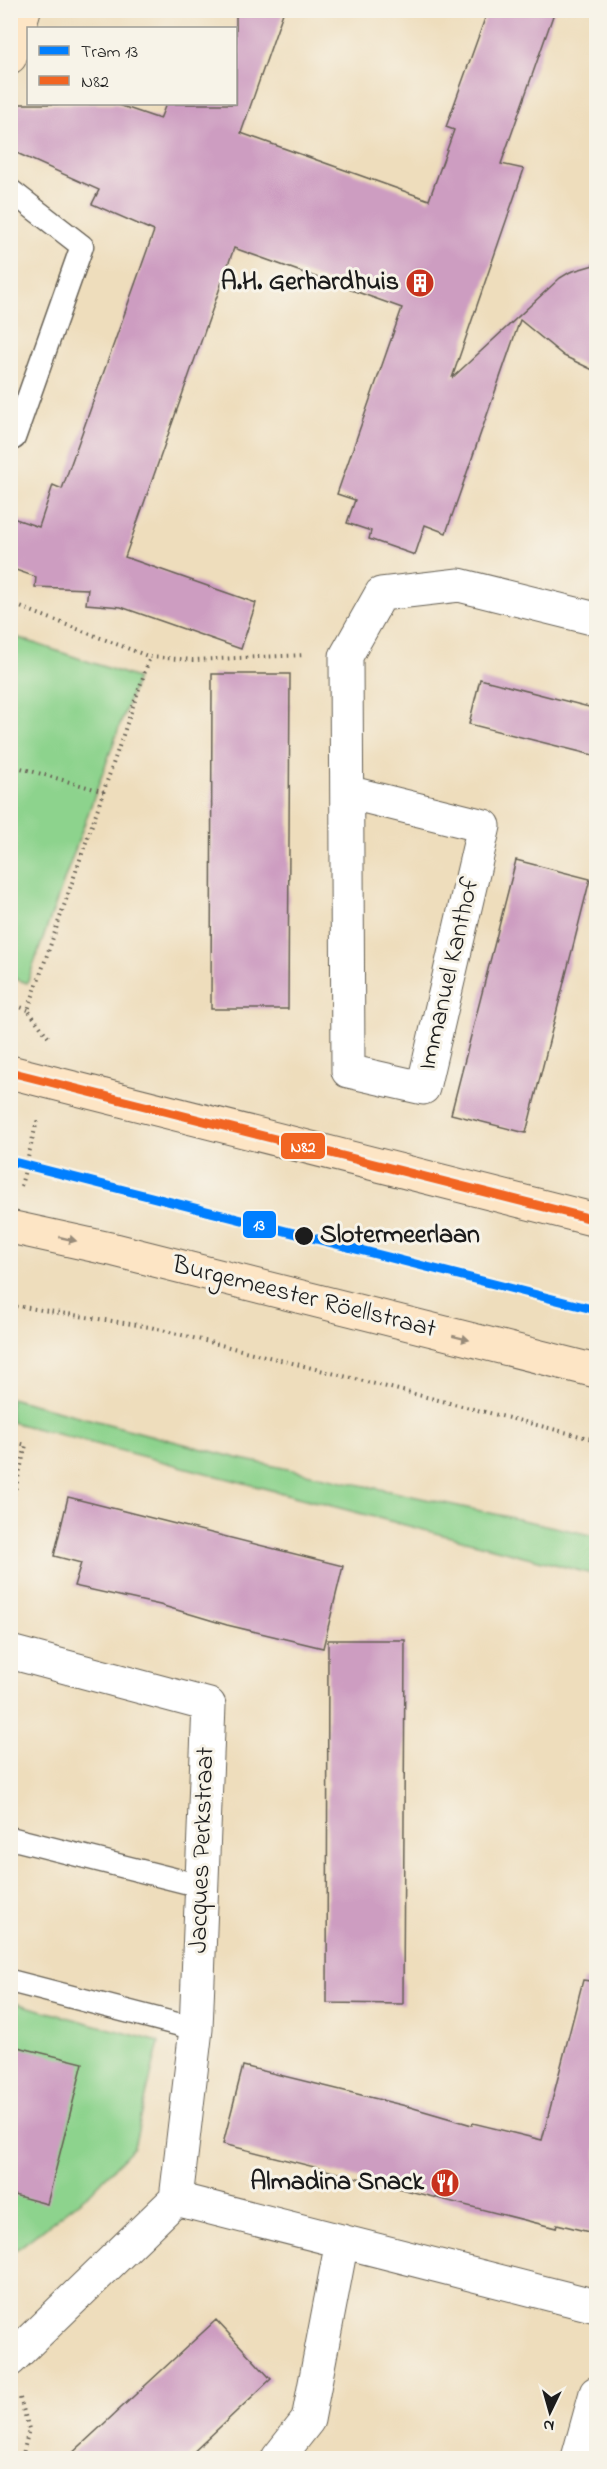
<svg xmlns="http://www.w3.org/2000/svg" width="607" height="2469" font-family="'Indie Flower',sans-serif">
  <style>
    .green { fill: #8dd38d; stroke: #547854; stroke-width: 1.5 }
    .building { fill: #cd9dc1 }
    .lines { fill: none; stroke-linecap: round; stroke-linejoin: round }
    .lane-casing { stroke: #666054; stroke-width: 25 }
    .street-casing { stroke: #666054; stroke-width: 35 }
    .secondary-casing { stroke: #666054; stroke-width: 35 }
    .path { stroke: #666054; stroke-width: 4; stroke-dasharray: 1.5 4.5; stroke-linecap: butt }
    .lane { stroke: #fff; stroke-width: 22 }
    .street { stroke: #fff; stroke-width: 33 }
    .secondary { stroke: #fde5c5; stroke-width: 33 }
    .bus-1-casing { stroke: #f7f3e8; stroke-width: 14 }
    .bus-1 { stroke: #f26522; stroke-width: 9 }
    .tram-1-casing { stroke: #f7f3e8; stroke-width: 14 }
    .tram-1 { stroke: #007fff; stroke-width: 9 }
    .oneway { fill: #988b79 }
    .stop-dot { fill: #1c1c1c; stroke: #f7f3e8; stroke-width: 2 }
    .labels { text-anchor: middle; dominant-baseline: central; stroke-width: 6; stroke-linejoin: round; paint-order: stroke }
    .poi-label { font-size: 26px; font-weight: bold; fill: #1c1c1c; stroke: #f7f3e8; text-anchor: end }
    .street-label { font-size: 26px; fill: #1c1c1c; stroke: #f7f3e8 }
    .stop-label { font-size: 26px; font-weight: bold; fill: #1c1c1c; stroke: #f7f3e8; text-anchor: start }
    .line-badge { stroke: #f7f3e8; stroke-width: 2 }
    .badge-label { font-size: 16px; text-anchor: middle; font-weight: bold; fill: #fff }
  </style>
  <rect width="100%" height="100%" fill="#f7f3e8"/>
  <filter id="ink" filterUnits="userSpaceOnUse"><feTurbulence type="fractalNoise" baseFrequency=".0167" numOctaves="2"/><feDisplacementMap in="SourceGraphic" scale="12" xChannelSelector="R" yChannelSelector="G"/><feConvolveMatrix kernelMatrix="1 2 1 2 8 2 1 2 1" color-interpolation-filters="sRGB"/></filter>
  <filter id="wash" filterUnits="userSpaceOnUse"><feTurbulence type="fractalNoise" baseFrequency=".008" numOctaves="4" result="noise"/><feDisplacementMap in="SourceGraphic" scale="24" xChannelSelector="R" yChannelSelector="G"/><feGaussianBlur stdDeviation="1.35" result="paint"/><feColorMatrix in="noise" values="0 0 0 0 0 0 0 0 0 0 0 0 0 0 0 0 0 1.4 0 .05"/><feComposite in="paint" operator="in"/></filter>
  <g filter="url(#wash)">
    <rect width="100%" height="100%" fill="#eeddbc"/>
    <!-- green -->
    <path class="green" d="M10,635L137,678L27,983L10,977Z
      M10,1398L237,1458L596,1536V1575L11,1422Z
      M11,2002L159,2042L134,2147L91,2192L11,2254Z"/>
    <g id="blocks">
      <!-- building -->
      <path class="building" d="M236,10H284L241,133L429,200L454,130L446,127L488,10H555L501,164L524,169L452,378L560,278L570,272L597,264V372L564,356L520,320L446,533L425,525L415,555L369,539L371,531L347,523L355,500L337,494L402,308L234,248L125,557L256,603L241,649L121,607L86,604L88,589L35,587L36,577L10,568V517L39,527L53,485L62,489L154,231L92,204L99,190L10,150V104H116L160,119L166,104H236Z
        M212,674H290L288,1009H211Z
        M480,679L597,709V756L469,724Z
        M516,860L590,879L526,1133L451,1114Z
        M68,1497L343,1566L323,1648L227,1625L160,1605L74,1586L81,1563L54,1556Z
        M328,1640H405L403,2004L327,2003Z
        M583,1980L597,1982V2234L557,2224L556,2228L223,2144L243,2066L410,2107L472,2125L473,2123L542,2140Z
        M10,2045L83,2063L47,2204L10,2194Z
        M216,2320L271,2379L187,2458H67Z"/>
    </g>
  </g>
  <g filter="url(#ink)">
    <use href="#blocks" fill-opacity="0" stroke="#666054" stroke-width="1.5"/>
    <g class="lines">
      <!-- lane casing -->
      <g class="lane-casing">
        <path id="lane" d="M10,190L82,246L14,438L10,440
          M10,1838L201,1886
          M10,1981L196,2029"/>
      </g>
      <!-- street casing -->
      <g class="street-casing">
        <path id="street" d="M347,792L484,826L423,1088L348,1071L346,656L381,594L459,585L596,619
          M10,1652L209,1705L196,2029L176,2199
          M10,2360L176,2199L596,2306
          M278,2458L308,2420L342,2241
          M578,2458L596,2393"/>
      </g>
      <!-- secondary casing -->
      <g class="secondary-casing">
        <path id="secondary" d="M10,57L24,10
          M10,1072L596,1220
          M10,1227L115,1250L596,1371"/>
      </g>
      <!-- path -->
      <path class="path" d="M10,603L150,657L193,660L305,655
        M10,765L105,792
        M10,1003L28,1010
        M48,1037L28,1010L150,657
        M21,1186L37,1121
        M10,1305L150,1327L596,1440
        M10,1441L26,1445L10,1511
        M20,2398L29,2429L22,2458"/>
      <!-- lane -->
      <use href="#lane" class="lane"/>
      <!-- street -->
      <use href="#street" class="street"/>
      <!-- secondary -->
      <use href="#secondary" class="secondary"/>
      <!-- bus-1 casing -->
      <g class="bus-1-casing">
        <path id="bus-1" d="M10,1072L596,1220"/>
      </g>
      <!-- bus-1 -->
      <use href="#bus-1" class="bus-1"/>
      <!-- tram-1 casing -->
      <g class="tram-1-casing">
        <path id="tram-1" d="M10,1161L596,1310"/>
      </g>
      <!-- tram-1 -->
      <use href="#tram-1" class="tram-1"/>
    </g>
    <!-- one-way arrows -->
    <defs><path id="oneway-solid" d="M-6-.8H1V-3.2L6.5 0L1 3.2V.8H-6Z" transform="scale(1.5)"/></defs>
    <g class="oneway">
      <use href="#oneway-solid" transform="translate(68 1239) rotate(13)"/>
      <use href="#oneway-solid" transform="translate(461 1338) rotate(14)"/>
    </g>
  </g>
  <!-- icons -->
  <defs>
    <g id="building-disc" transform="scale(1.5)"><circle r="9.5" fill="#c8321e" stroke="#f7f3e8"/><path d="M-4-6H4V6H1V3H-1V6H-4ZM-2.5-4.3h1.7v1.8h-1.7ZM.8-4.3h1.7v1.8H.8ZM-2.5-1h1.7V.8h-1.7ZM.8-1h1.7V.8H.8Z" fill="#fff"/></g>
    <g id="restaurant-disc" transform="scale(1.5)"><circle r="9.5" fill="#c8321e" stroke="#f7f3e8"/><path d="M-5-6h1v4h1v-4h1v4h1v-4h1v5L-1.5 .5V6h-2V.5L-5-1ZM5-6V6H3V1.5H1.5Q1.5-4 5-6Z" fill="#fff"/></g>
  </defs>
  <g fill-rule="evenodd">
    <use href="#building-disc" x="420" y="283"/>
    <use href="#restaurant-disc" x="445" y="2183"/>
  </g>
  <!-- markers -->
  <circle class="stop-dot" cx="304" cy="1236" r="10"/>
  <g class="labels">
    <!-- poi labels -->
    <g class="poi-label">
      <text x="399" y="283">A.H. Gerhardhuis</text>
      <text x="424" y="2183">Almadina Snack</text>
    </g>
    <!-- street labels -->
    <g class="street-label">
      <text transform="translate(450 974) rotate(-77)">Immanuel Kanthof</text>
      <text transform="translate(304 1298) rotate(14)">Burgemeester Röellstraat</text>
      <text transform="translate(203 1850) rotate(-88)">Jacques Perkstraat</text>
    </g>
    <!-- stop labels -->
    <g class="stop-label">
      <text x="320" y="1236">Slotermeerlaan</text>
    </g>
  </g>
  <g class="line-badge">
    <rect x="280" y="1132" width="46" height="28" rx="6" fill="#f26522"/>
    <rect x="242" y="1210" width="35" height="29" rx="6" fill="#007fff"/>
  </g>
  <g class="badge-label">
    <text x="303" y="1152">N82</text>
    <text x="259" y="1230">13</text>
  </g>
  <!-- margin -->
  <rect width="607" height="2469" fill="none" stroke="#f7f3e8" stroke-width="36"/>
  <!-- legend -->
  <rect x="27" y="27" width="210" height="78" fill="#f7f3e8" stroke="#9f9d96" stroke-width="1.5"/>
  <rect x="39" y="46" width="30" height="9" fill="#007fff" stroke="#9f9d96" stroke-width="1.5"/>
  <text x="81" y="57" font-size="18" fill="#1c1c1c">Tram 13</text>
  <rect x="39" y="76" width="30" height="9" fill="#f26522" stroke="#9f9d96" stroke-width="1.5"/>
  <text x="81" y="87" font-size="18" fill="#1c1c1c">N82</text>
  <!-- north arrow -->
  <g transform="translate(550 2412) rotate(185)" stroke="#f7f3e8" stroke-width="4.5" paint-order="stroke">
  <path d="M0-4.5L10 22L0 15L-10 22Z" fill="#1c1c1c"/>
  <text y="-9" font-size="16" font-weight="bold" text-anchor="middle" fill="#1c1c1c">N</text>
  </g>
</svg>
